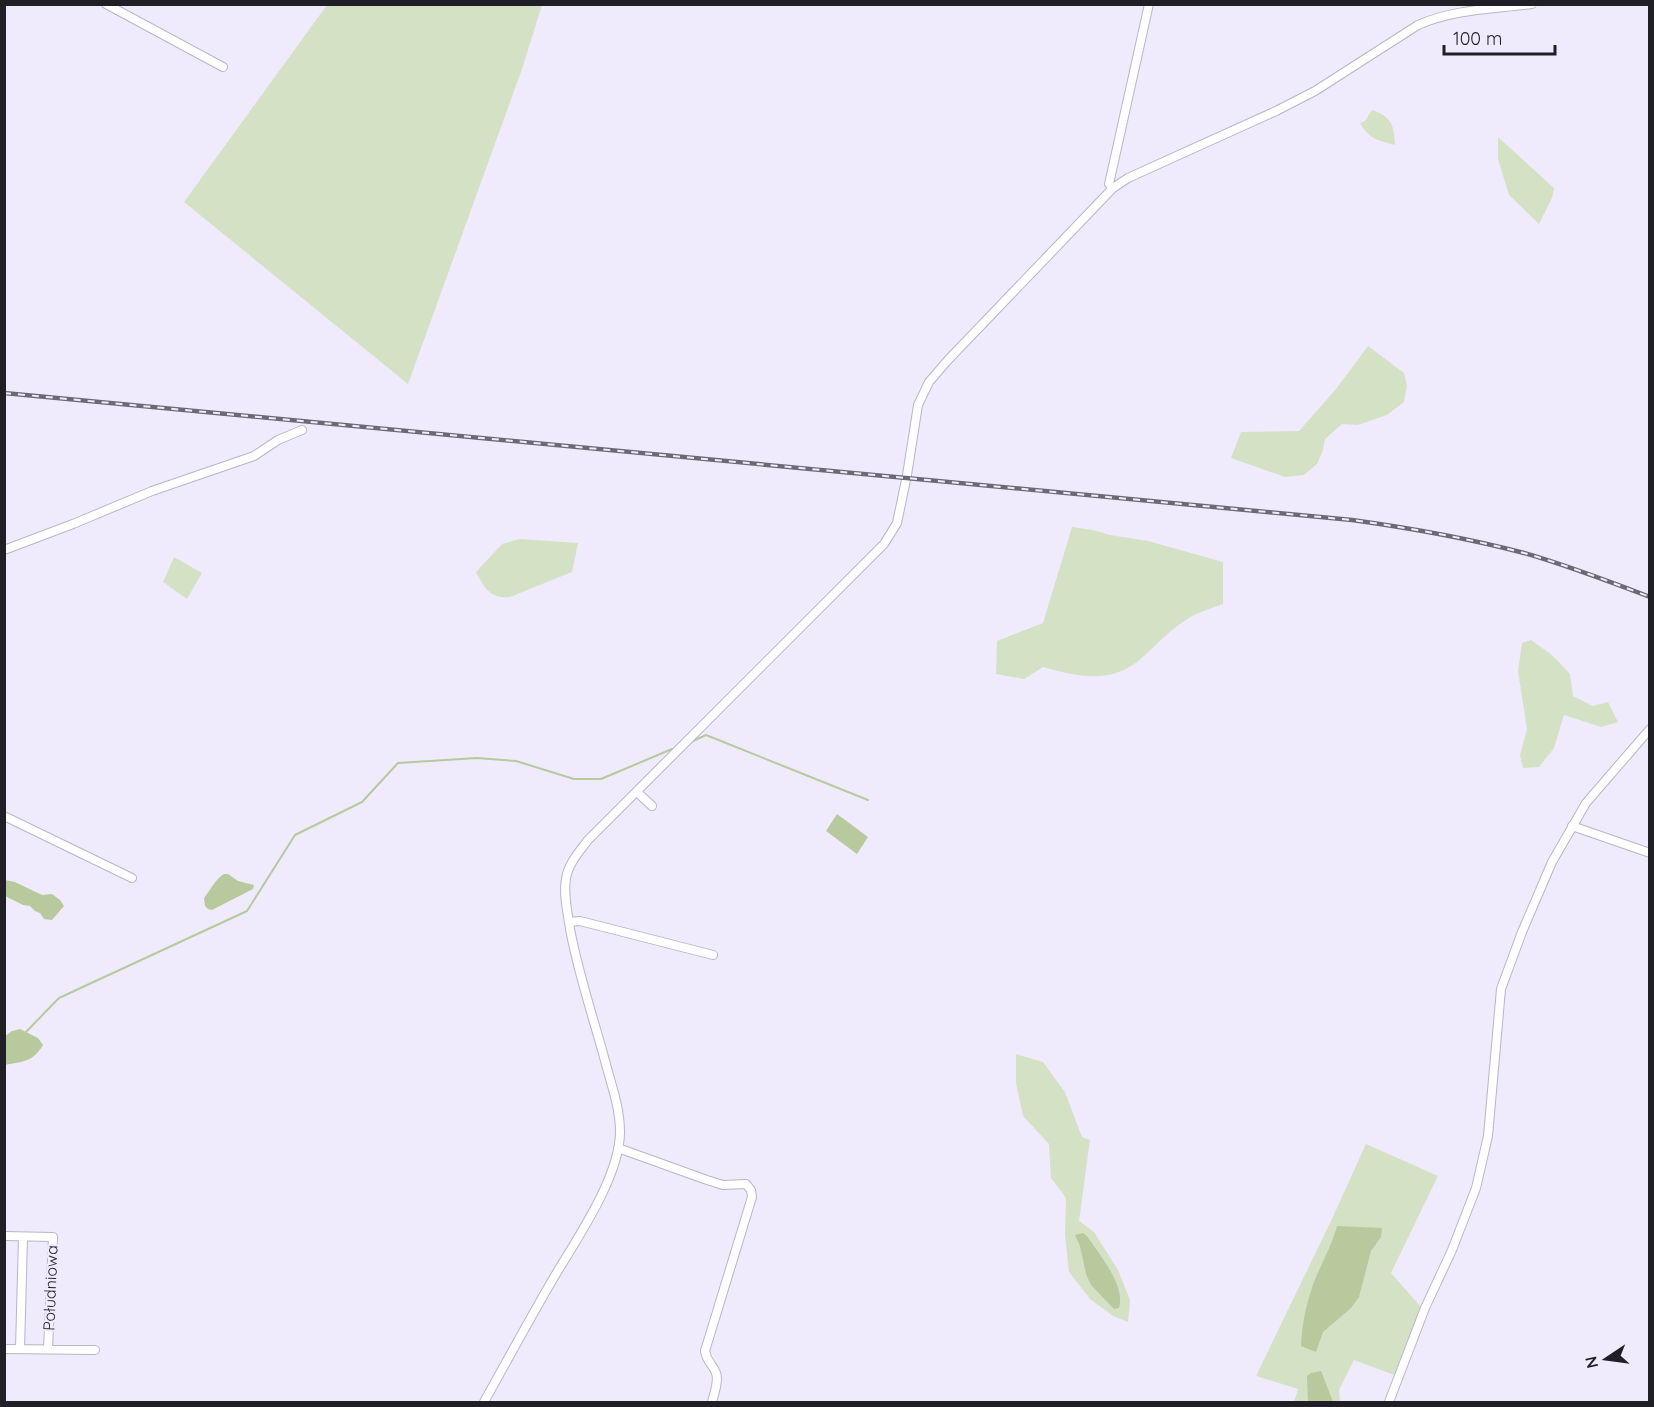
<svg xmlns="http://www.w3.org/2000/svg" width="1654" height="1407" font-family="Quicksand,sans-serif">
  <style>
    .green { fill: #d5e1c5 }
    .water { fill: #b8c99d }
    .lines { fill: none; stroke-linecap: round; stroke-linejoin: round }
    .stream { stroke: #b8c99d; stroke-width: 2 }
    .minor-casing { stroke: #b9b5c7; stroke-width: 10 }
    .minor { stroke: #fff; stroke-width: 8 }
    .rail-casing { stroke: #6b6974; stroke-width: 4.5 }
    .rail { stroke: #efebfd; stroke-width: 2; stroke-dasharray: 7; stroke-linecap: butt }
    .labels { text-anchor: middle; dominant-baseline: central; stroke-width: 4.5; stroke-linejoin: round; paint-order: stroke }
    .street-label { font-size: 16px; fill: #201f25; stroke: #efebfd }
  </style>
  <rect width="100%" height="100%" fill="#efebfd"/>
  <!-- green -->
  <path class="green" d="M327,5H542L522,69L408,384L184,202Z
    M1372,110C1392,117 1394,125 1395,145C1377,140 1369,139 1360,123L1365,121Z
    M1498,137L1554,188L1552,198L1539,224L1509,195L1498,159Z
    M1368,346L1404,373L1407,386L1404,402L1387,415L1358,425L1342,424L1325,439L1323,450L1317,464L1304,475L1285,477L1231,458L1241,432L1299,431L1336,389Z
    M1072,527L1093,530L1110,535L1148,541L1223,562V604C1212,608 1199,612 1189,618C1172,628 1157,644 1143,657C1112,685 1079,677 1043,667L1024,679L996,674L997,641L1043,623Z
    M519,539L578,543L572,572L510,597C490,599 485,588 476,572L502,544Z
    M174,557L202,573L187,599L163,582Z
    M1531,640L1552,655L1570,674L1573,696L1593,706L1608,702L1618,722L1601,727L1564,715L1554,748L1539,767L1523,768L1520,755L1527,729L1518,671L1522,643Z
    M1016,1054L1043,1062L1065,1092L1082,1137L1090,1140L1079,1221L1094,1232L1118,1270L1130,1300L1128,1322L1113,1316L1090,1299L1069,1272L1065,1235L1066,1198L1051,1178L1049,1144L1023,1116L1016,1083Z
    M1366,1144L1438,1176L1391,1273L1421,1307L1397,1376L1354,1360L1339,1390L1340,1402H1294L1298,1389L1256,1376L1331,1221Z"/>
  <!-- water -->
  <path class="water" d="M837,814L868,837L857,854L826,831Z
    M224,874H228L238,881L254,885L253,889L212,910L208,909L205,906L204,898C209,892 217,877 224,874Z
    M5,880L15,882L42,895L52,894L60,900L64,906L52,920L44,919L40,913L35,911L30,906L23,905L5,896Z
    M20,1029L38,1038L43,1045C32,1063 23,1061 5,1065V1036L12,1031Z
    M1337,1226L1382,1228L1381,1237L1371,1251L1359,1297L1351,1308L1323,1332L1316,1352L1301,1346C1302,1327 1305,1309 1311,1291C1318,1268 1331,1249 1337,1226Z
    M1083,1233L1087,1236C1099,1254 1126,1286 1119,1308L1114,1309L1091,1285L1086,1274L1080,1246L1075,1235Z
    M1321,1371L1333,1402H1308L1307,1376L1311,1373Z"/>
  <g class="lines">
    <!-- stream -->
    <path class="stream" d="M693,741L706,735L868,800
      M25,1033L59,998L247,911L295,835L362,802L398,763L477,758L516,761L574,779H601L672,749"/>
    <!-- minor casing -->
    <g class="minor-casing">
      <path id="minor" d="M106,4L223,67
        M1113,188L1109,184L1149,4
        M4,550L73,524L152,491L254,456L278,440L302,430
        M637,792L652,806
        M4,816L132,878
        M1572,826L1650,853
        M569,922L580,921L713,955
        M618,1148L707,1180L723,1185L746,1184L751,1190L752,1197L705,1351C707,1363 713,1364 716,1373C719,1381 714,1394 712,1402
        M4,1236L53,1237L48,1349
        M4,1349L95,1350
        M20,1349L23,1237
        M484,1402C507,1361 529,1320 553,1279C576,1240 620,1177 620,1132C620,1106 610,1081 604,1057C592,1014 578,972 570,929C568,913 563,895 566,879C568,864 579,852 588,840L884,544L897,523L907,475L918,405L929,382L948,360L1113,188L1128,178L1276,111L1315,91L1418,25C1454,9 1494,9 1532,4
        M1389,1402L1425,1308L1452,1250L1476,1188L1488,1136L1501,989L1522,932L1552,862L1586,803L1650,729"/>
    </g>
    <!-- minor -->
    <use href="#minor" class="minor"/>
    <!-- rail casing -->
    <g class="rail-casing">
      <path id="rail" d="M4,393L1352,520C1410,528 1467,538 1524,553C1566,565 1608,581 1650,597"/>
    </g>
    <!-- rail -->
    <use href="#rail" class="rail"/>
  </g>
  <g class="labels">
    <!-- street labels -->
    <g class="street-label">
      <text transform="translate(50 1288) rotate(-88)">Południowa</text>
    </g>
  </g>
  <!-- border -->
  <rect width="1654" height="1407" fill="none" stroke="#201f25" stroke-width="12"/>
  <!-- north arrow -->
  <g transform="translate(1606 1359) rotate(257)" stroke="#efebfd" stroke-width="4.5" paint-order="stroke">
  <path d="M0-4.5L10 22L0 15L-10 22Z" fill="#201f25"/>
  <text y="-9" font-size="16" font-weight="bold" text-anchor="middle" fill="#201f25">N</text>
  </g>
  <!-- scale -->
  <path d="M1444 45v9h111v-9" fill="none" stroke="#201f25" stroke-width="3"/>
  <text x="1453" y="45" font-size="18" fill="#201f25" stroke="#efebfd" stroke-width="4.5" paint-order="stroke">100 m</text>
</svg>
